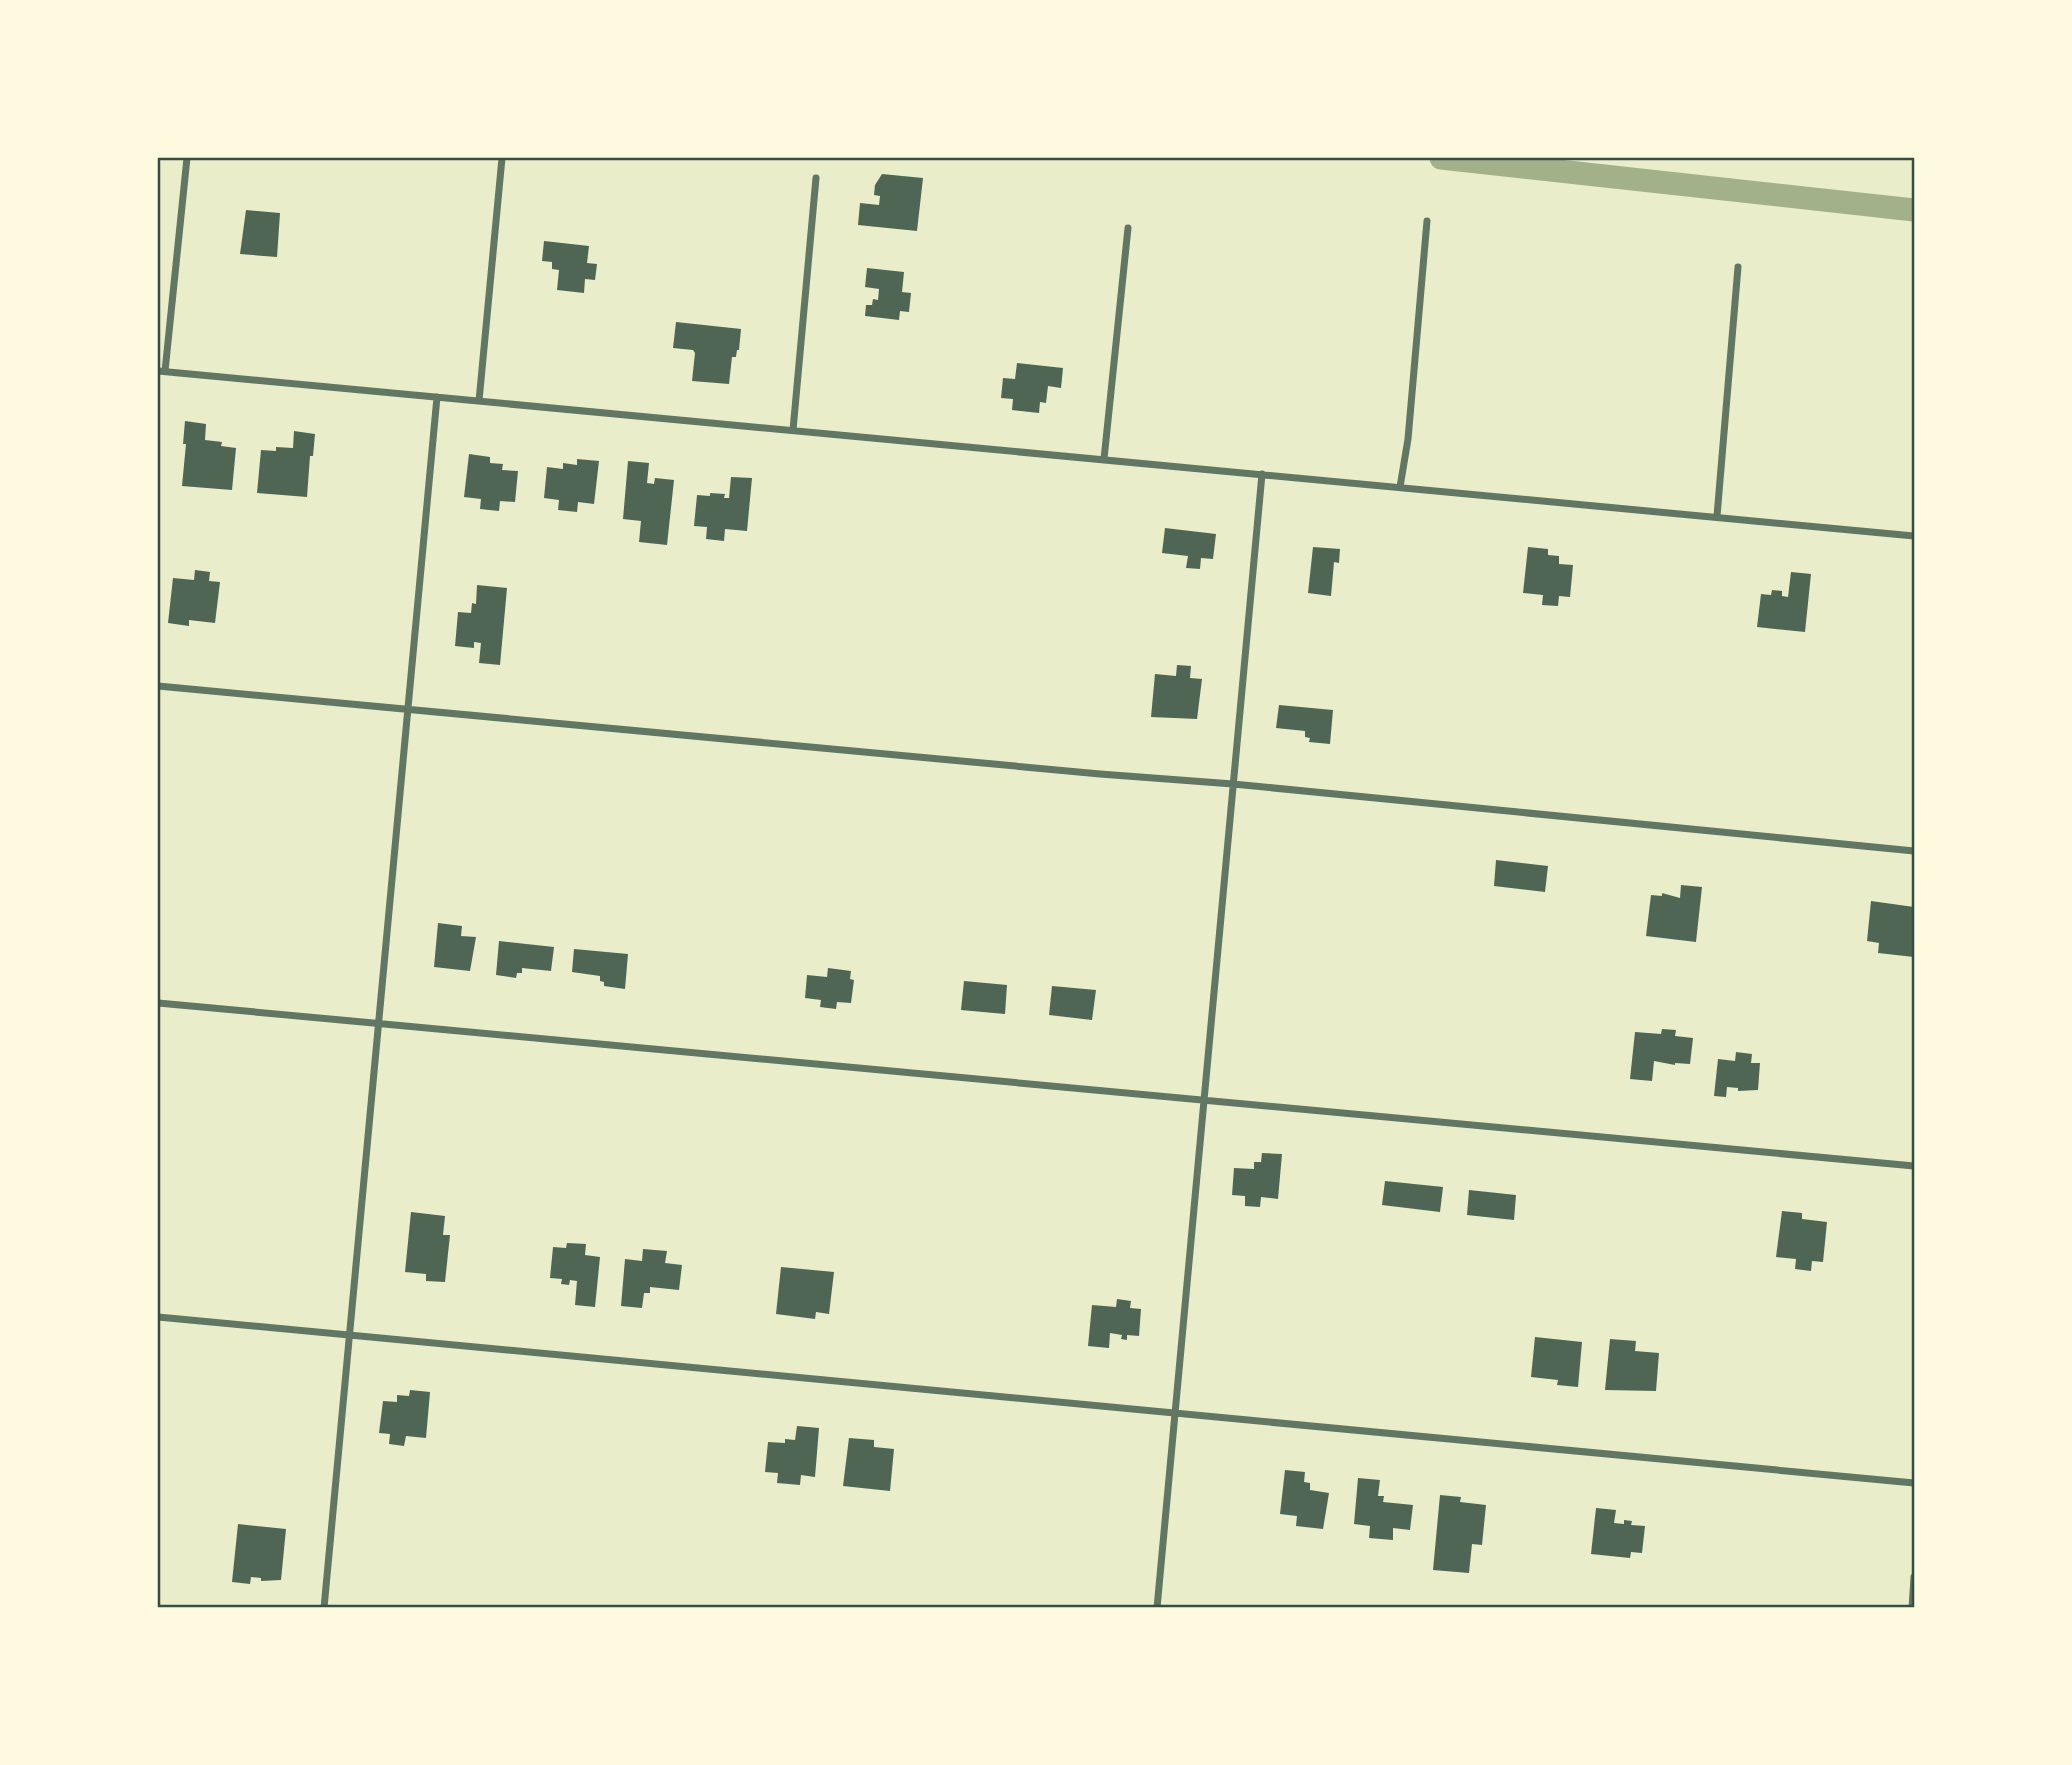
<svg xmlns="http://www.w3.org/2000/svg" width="2072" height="1765" font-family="Bitter,serif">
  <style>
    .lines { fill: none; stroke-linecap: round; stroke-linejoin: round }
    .canal { stroke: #a3b18a; stroke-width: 23 }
    .building { fill: #4f6655 }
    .minor { stroke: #617663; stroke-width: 7 }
    .neatline { fill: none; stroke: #344e41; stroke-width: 2.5 }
  </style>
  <rect width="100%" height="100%" fill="#e9edc9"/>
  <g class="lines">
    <!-- canal -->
    <path class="canal" d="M1441,158L1914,210"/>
  </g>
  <!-- building -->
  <path class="building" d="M882,174L923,178L917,231L858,225L860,203L879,205L880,196L874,195L875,185Z
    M246,210L280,213L277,257L240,254Z
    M544,241L589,246L587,263L597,264L595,280L585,279L584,293L557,290L559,270L552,269V262L542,261Z
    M867,268L904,272L902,292L911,293L909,312L900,311L899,320L865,316L866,305H872L873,299L878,300L879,289L865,287Z
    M676,322L741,329L739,350H737L736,357H732L729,384L692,381L695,353L693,350L673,348Z
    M1017,363L1063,368L1061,388L1048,386L1046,403L1040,402L1039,413L1012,410L1013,399L1001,398L1003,378L1015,379Z
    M185,421L206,424L205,440L222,442L221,446L236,448L232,490L182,486L186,444H183Z
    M294,431L315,434L313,456H310L307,497L257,493L261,450L276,451V447L293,448Z
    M469,454L490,457V463L503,464L502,470L518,471L515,502L500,501L499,511L480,509L481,499L464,497Z
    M577,459L599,461L594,504L578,502L577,512L558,510L559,500L544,498L547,467L563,469V463L577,465Z
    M628,461L649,463L647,483L654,484L655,478L674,480L667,545L639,542L641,521L623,519Z
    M731,477L752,478L747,531L725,529L724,541L706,539L707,527L694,526L697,495L710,496V493L725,494L724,498H729Z
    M1165,528L1216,534L1213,559L1201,558L1200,569L1186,568L1188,556L1162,553Z
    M1313,547L1340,549L1339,563L1334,562L1331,596L1308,593Z
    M1528,547L1548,549V555L1559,556V564L1573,565L1570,597L1559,596L1558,606L1542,605L1543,595L1523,593Z
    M195,570L210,572L209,581L220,582L215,623L189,620V626L168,623L173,578L194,580Z
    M1791,572L1811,574L1805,632L1757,627L1761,594L1771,595L1772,590L1782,591V596L1788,597Z
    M477,585L507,588L500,665L479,663L481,643L474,642V648L455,646L458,612L471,613L472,603L476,604Z
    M1177,665L1191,666L1190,678L1202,679L1197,719L1151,717L1155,674L1176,676Z
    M1279,705L1333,710L1330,744L1309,742L1310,738L1305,737V731L1276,728Z
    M1496,860L1548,866L1545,892L1494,886Z
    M1681,885L1702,887L1696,942L1646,936L1651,895L1662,896V893L1680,898Z
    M1871,901L1914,907V957L1878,953L1879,943L1867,941Z
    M438,923L462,926L461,936L476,937L470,971L434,967Z
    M499,941L554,947L551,971L522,968V973H517L516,978L496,975Z
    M574,949L628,954L625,989L604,986V982L600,981V976L572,972Z
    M828,968L851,971L850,979L854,980L851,1003L837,1002L836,1009L820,1007L821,1000L805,998L807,975L827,977Z
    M964,981L1007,985L1005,1014L961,1010Z
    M1052,986L1096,990L1092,1020L1049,1015Z
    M1662,1029L1676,1030L1675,1036L1693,1038L1690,1064L1675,1063V1065L1654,1061L1652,1081L1630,1079L1635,1032L1661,1034Z
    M1736,1052L1752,1054L1751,1063H1760L1758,1090L1738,1091V1088L1727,1087L1726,1097L1714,1096L1718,1059L1735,1061Z
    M1262,1153L1282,1154L1278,1199L1261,1197L1260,1207L1245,1206V1196L1232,1195L1234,1168L1254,1169V1162H1261Z
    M1385,1181L1443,1187L1440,1212L1382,1205Z
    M1469,1190L1516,1195L1514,1220L1467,1215Z
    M1782,1211L1802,1213V1219L1827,1222L1823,1262L1812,1261L1811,1271L1795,1269L1796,1259L1776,1257Z
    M411,1212L445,1216L443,1235H450L445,1282L426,1281V1274L405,1272Z
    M567,1243L586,1244L585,1255L600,1257L595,1307L575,1305L577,1281L570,1280L569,1285L561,1284L562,1279L550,1278L553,1247L566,1248Z
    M643,1249L667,1251L665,1263L682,1265L679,1290L650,1287V1293H644L642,1308L621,1306L625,1259L642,1261Z
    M781,1267L834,1272L829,1314L816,1312L815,1319L776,1314Z
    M1117,1299L1131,1301L1130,1308L1141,1309L1139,1336L1127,1335V1340L1121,1339L1122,1335L1110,1333L1109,1348L1088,1346L1092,1305L1116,1307Z
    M1535,1337L1582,1342L1578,1387L1557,1385L1558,1380L1531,1377Z
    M1610,1339L1636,1341L1635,1351L1659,1353L1656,1391L1605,1390Z
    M410,1390L430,1392L426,1438L406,1436L404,1446L389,1444L390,1434L379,1433L383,1401L397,1402V1395L409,1396Z
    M797,1426L819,1428L815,1477L801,1475L800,1485L777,1483L778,1473L765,1472L768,1442L785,1443V1439L795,1440Z
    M849,1438L874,1440V1447L894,1449L890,1491L843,1486Z
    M1285,1470L1305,1472L1304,1482L1310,1483V1490L1329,1493L1323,1529L1296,1526L1297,1516L1280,1514Z
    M1358,1478L1380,1480L1378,1496H1384L1383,1502L1413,1505L1410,1530L1393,1528V1540L1369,1538L1370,1526L1354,1524Z
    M1440,1495L1461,1497L1460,1502L1486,1505L1482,1545L1472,1544L1469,1573L1433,1570Z
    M1596,1508L1616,1510L1614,1523L1624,1524V1520L1632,1521L1631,1525L1645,1526L1642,1553L1631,1552L1630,1558L1591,1554Z
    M238,1524L286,1529L281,1580L261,1581V1578L251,1577L250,1584L232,1582Z"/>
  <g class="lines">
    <!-- minor -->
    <path class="minor" d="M158,371L1914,536
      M165,371L187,158
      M479,401L502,158
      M793,430L816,178
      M1104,459L1128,228
      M1400,487L1408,439L1427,221
      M1717,516L1738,267
      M158,686L1100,774L1233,784L1914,851
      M158,1003L1914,1166
      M158,1317L1914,1483
      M324,1608L437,397
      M1157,1608L1262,474
      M1912,1608L1914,1577"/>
  </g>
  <!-- border -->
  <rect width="2072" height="1765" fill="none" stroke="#fefae0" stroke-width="318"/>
  <rect x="159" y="159" width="1754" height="1447" class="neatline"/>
</svg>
